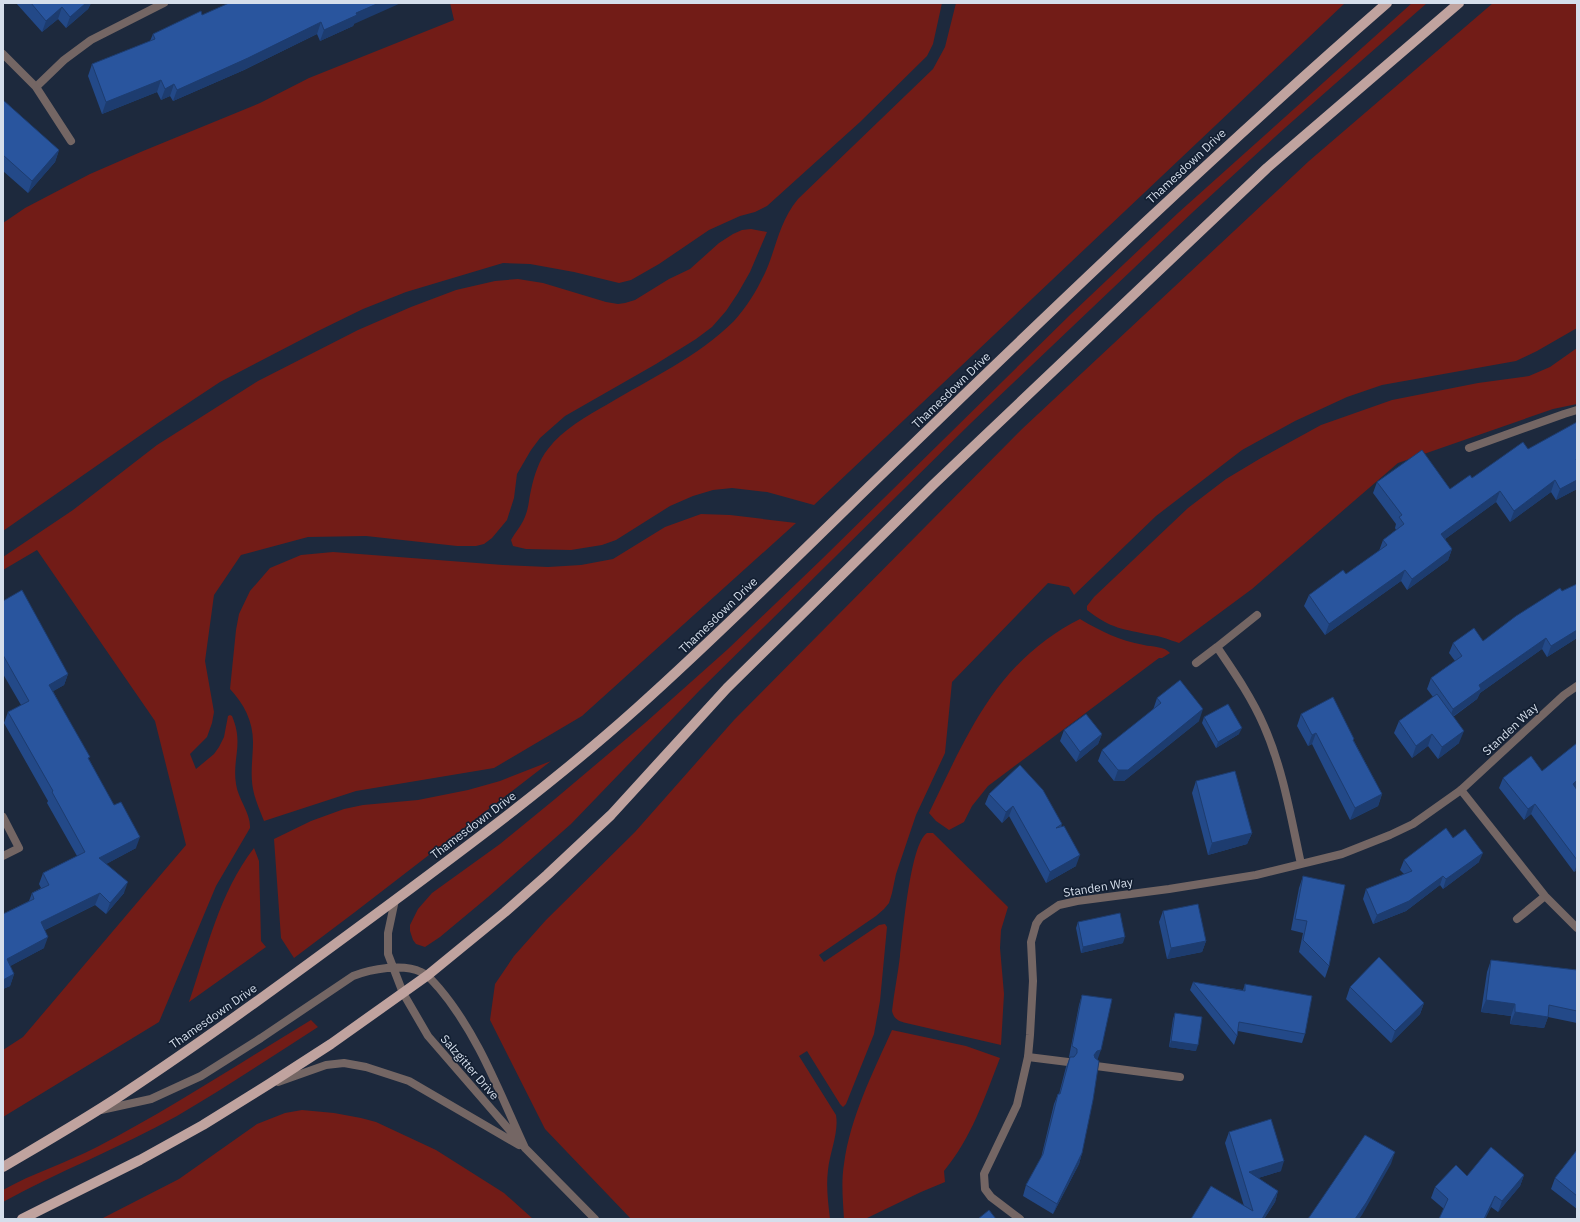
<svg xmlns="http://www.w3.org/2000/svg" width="1580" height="1222" font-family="'IBM Plex Sans',sans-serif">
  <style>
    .green { fill: #721c17 }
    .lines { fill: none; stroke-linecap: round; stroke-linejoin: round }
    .service { stroke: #746664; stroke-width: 8 }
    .minor { stroke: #746664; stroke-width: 8 }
    .tertiary { stroke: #746664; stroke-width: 8 }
    .primary { stroke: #c0a39f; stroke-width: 10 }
    .wall { fill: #234988 }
    .shaded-wall { fill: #1d3c6f }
    .building { fill: #29559e; stroke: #1d3c6f }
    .labels { text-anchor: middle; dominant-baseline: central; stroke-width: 3.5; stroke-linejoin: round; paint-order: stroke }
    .street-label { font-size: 12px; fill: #d5deeb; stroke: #131f32 }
  </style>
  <rect width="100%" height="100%" fill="#1d293d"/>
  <!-- green -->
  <path class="green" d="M450,3H942L933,44L927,56L860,122L767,206L755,212L740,216L709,230L659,264L631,280L619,283L574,272L530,264L503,263L406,292L363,309L318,331L220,382L158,423L3,531V223L25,208L90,174L143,151L260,103L309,78L454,20Z
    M956,3H1345L814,505L767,492L732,488L713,490L693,496L670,506L616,540L602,545L571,550L526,549L513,546L511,540C516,531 523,524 526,514C529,506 529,498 531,490C534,476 539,460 548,449C563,429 587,416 608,404C651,378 698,357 734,321C747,307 757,290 765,273C777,246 779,222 798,199L933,69L945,47Z
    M1412,3H1427L1286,127L1194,211L972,422L700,690L571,824L488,897L440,937L425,947L416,944L413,940L410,931V925L418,909L432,893L500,844L555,799L645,723L728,649L822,559L1071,314L1178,213Z
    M1493,3H1577V328L1537,351L1516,361L1382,385L1347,397L1295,421L1242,450L1156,516L1074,595L1069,587L1048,583L952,682L945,753L916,815L896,874L892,893L889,903L884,909L876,916L819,955L824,962L879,925L885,924L887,927L880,1001L874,1034L846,1104L843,1107L840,1104L807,1051L799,1056L836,1115C839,1132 830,1152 828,1170C826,1186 828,1202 830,1219H631L545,1129L490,1020L495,984L514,956L546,920L635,832L734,720L1022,429L1309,161Z
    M751,229L767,232L750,272L738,293L726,311L712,327L696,339L656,364L565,416L540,438L531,450L517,474L514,498L507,520L492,538L484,544L476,546H457L366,536L308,537L241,555L214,595L205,661L214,712L212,723L207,737L190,754L196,769L214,754L219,747L224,737L228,716L230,715L232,716C244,744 232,758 236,784C238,799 251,814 250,828L216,886L159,1022L3,1117V1050L23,1037L186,845L155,721L37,550L3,570V557L73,510L157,445L258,381L358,330L411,307L456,290L495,281L518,279L543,283L606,302L618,304L625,303L635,300L669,279L690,269L719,243L733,234L742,230Z
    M1577,348V404L1553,409L1398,463L1252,589L1179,643C1170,640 1161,636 1151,635C1123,629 1111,629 1087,610V606L1094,597L1188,508L1226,479L1261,458L1321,425L1392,400L1478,383L1529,376L1550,367Z
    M701,514L730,515L796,523L582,716L494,768L356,791L264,821C260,811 255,800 253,789C250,773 253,757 253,742C253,721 244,704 230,689L236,630L239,614L250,591L270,568L301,555L333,552L503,565L548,567L581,565L613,559L665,527Z
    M1080,619C1102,632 1118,640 1144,645C1152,647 1164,646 1170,653L1162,658H1159L988,786L972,806L964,822L949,830L936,821L929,813C948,774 966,733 991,697C1013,665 1045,636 1080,619Z
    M551,761L355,912L294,958L281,938L274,839L311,821L344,809L363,805L418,800L468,790L500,781Z
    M927,833H933L1008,907L1001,930L1000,948L1004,994L1001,1045L906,1023C898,1021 894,1019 892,1011C894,992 898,974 900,956C903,934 910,844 927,833Z
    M254,848L259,861L261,941L266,947L189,1002C207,950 219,893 254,848Z
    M311,1020L318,1027C271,1057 225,1088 177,1116C120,1148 59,1171 3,1202V1190C33,1173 66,1163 97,1147C170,1109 240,1063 311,1020Z
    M892,1030L966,1046L1000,1058C984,1099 972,1137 944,1171L945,1182L921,1192L865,1219H844C843,1201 841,1182 844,1164C850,1118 873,1072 892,1030Z
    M302,1110L334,1113L361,1118L376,1122L436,1150L504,1193L533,1219H101L179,1179L257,1124L285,1113Z"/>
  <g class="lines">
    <!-- service -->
    <path class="service" d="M1469,448L1564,414L1577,410
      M1461,790L1545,896L1577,928
      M1517,919L1545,896
      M1028,1057L1068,1062
      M1096,1066L1180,1077"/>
    <!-- minor -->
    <path class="minor" d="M3,54L36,87L71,141
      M36,87L64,60L91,40L164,3
      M1257,615L1217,647C1234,672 1252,698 1264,726C1283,769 1291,818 1301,864
      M1196,663L1217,647
      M3,817L19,848L3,856
      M1020,1219L991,1197L985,1189L984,1174L1017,1105L1028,1057L1030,1035L1033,981L1031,942L1036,924L1040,918L1059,905L1077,901L1169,889L1256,875L1342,854L1390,835L1413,824L1461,790L1564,695L1577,686"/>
    <!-- tertiary -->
    <path class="tertiary" d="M395,900L388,933V954L403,993L428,1036L525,1148L595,1219
      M278,1082L326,1065L344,1063L366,1067L409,1081L519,1145
      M101,1110L151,1099L201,1076L261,1038L353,976C371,969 403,963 421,972C429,975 433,982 439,988C478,1034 500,1094 525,1148"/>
    <!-- primary -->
    <path class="primary" d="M3,1167C42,1144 82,1121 120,1096C211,1036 299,971 387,906C472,843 558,779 637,708C730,625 817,536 907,450C1064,298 1222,147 1387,3
      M22,1219L140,1160L203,1125L269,1084L331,1044L428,975L505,912L547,875L611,815L727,688L934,484L1267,168L1459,3"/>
  </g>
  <!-- wall -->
  <path class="wall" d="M16,3H91L88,9L66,28L58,19L42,32Z
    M202,15L354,24L353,26L320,41L317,34L244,70L173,101L170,96L161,100L157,92L102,114L88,76L92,64L150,41L153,34Z
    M3,100L59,150L55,162L28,193L3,171Z
    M1528,449L1577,489L1556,500L1551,492L1510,522L1496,502L1445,539L1452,549L1448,560L1407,590L1401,581L1325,635L1304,606L1309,595L1346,574L1379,551L1383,540L1396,530L1395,528L1396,524L1373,493L1377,482L1450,489Z
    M1577,584V638L1547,657L1542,649L1480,693L1477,699L1453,717L1459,743L1438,759L1428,746L1412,758L1394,733L1399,721L1433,697L1427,689L1431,678L1455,661L1449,653L1453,643L1483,641L1562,591Z
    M3,601L68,674L64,685L53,691L136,848L106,864L124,893L106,914L95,905L45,930L44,948L10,966L14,974L10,986L3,989V914L29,901L32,893L41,888L39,884L43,873L77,856L47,803L48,801L4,723L8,712L21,705L3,674Z
    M1157,698L1199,721L1124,781H1114L1098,761L1102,750L1153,710Z
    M1301,714L1354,741L1382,794L1378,806L1350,820L1312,744L1308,746L1297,726Z
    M1204,717L1239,734L1216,748L1202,723Z
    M1064,730L1102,734L1098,744L1076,762L1060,741Z
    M1542,771L1576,789L1577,790V870L1574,872L1531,814L1524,820L1499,788L1503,778Z
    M1196,781L1252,833L1247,844L1208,855L1192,793Z
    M989,794L1062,824L1061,827L1076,866L1046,883L1009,816L1002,823L985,804Z
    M1453,838L1479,862L1443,889L1440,885L1406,911L1373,924L1363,899L1366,889L1404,874L1400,870L1404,860Z
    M1303,876L1329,966L1325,978L1299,952L1303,933L1291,930L1299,888Z
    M1163,911L1206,941L1202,952L1167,959L1159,922Z
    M1078,922L1123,943L1081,953L1076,928Z
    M1491,960L1577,970V1023L1548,1017L1544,1028L1510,1024L1511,1016L1481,1012L1487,972Z
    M1193,982L1243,990L1245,984L1305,1034L1302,1043L1238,1031L1237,1036L1234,1045L1190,990Z
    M1350,987L1424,1003L1420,1014L1391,1043L1346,999Z
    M1082,995L1097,1060L1082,1153L1079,1164L1053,1214L1023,1196L1026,1185L1041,1158L1054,1104L1058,1094H1059L1066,1067L1070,1057H1069L1079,1005Z
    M1175,1013L1196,1051L1169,1047L1173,1019Z
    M1229,1132L1281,1171L1258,1178L1278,1191L1275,1202L1264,1219H1191L1244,1206L1225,1143Z
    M1577,1150V1209L1551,1189L1555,1178Z
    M1524,1175L1520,1186L1498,1212L1491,1207L1485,1219H1439L1444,1209L1431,1198L1435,1187Z"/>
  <!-- shaded-wall -->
  <path class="shaded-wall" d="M86,3H91L88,9L66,28L70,17Z
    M379,3H401L354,24L353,26L320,41L324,30L356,13Z
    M62,7L58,19L42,32L46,21Z
    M321,22L317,34L244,70L173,101L177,90Z
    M161,80L157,92L102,114L106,102Z
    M174,84L170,96L161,100L165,89Z
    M59,150L55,162L28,193L32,181Z
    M1555,480L1551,492L1510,522L1514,511Z
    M1577,480V489L1556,500L1560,489Z
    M1500,491L1496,502L1437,545L1441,534Z
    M1452,549L1448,560L1407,590L1412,579Z
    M1405,570L1401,581L1325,635L1329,624Z
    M1577,630V638L1547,657L1551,646Z
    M1546,638L1542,649L1480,693L1477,699L1449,719L1453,709L1479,685Z
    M68,674L64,685L45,696L49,685Z
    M1203,709L1199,721L1124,781H1114L1118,770Z
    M1242,728L1239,734L1216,748L1218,742Z
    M1464,731L1459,743L1438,759L1442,747Z
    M1316,733L1312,744L1308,746L1312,735Z
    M1102,734L1098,744L1076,762L1080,752Z
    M1432,734L1428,746L1412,758L1416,746Z
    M1577,780V788L1569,794L1573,784Z
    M1382,794L1378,806L1350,820L1355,808Z
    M1535,804L1531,814L1524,820L1528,809Z
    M1013,806L1009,816L1002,823L1006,812Z
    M1252,833L1247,844L1208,855L1212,843Z
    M140,837L136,848L95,870L99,858Z
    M1483,853L1479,862L1443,889L1446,879Z
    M1080,855L1076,866L1046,883L1050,872Z
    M1577,865V870L1574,872Z
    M1443,876L1440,885L1406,911L1373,924L1377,915Z
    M128,882L124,893L106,914L110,903Z
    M100,893L95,905L37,934L41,922Z
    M48,937L44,948L3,970L7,959Z
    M1125,937L1123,943L1081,953L1083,947Z
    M1206,941L1202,952L1167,959L1171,948Z
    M14,974L10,986L3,989V980Z
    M1486,1000L1515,1004L1511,1016L1481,1012Z
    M1424,1003L1420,1014L1391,1043L1395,1031Z
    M1515,1012L1548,1017L1544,1028L1510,1024Z
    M1171,1041L1198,1045L1196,1051L1169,1047Z
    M1101,1050L1097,1061H1094V1055L1097,1051Z
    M1395,1152L1391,1164L1362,1215L1359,1219H1355Z
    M1082,1153L1079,1164L1053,1214L1057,1204Z
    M1284,1161L1281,1171L1245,1182L1249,1172Z
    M1524,1175L1520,1186L1498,1212L1502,1201Z
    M1278,1191L1275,1202L1264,1219H1262Z
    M1495,1196L1491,1207L1485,1219H1484Z"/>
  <!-- building -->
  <path class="building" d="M31,3H86L70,17L62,7L46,21Z
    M229,3H379L356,13L357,15L324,30L321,22L248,58L177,90L174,84L165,89L161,80L106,102L92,64L155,39L153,34L201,11L202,15Z
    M3,100L59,150L32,181L3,155Z
    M1577,422V458L1576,459L1577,461V480L1560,489L1555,480L1514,511L1500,491L1441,534L1452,549L1412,579L1405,570L1329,624L1309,595L1343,570L1346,574L1387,545L1383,540L1404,524L1399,517L1402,515L1377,482L1422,450L1450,489L1470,475L1472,478L1523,442L1528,449Z
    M1577,584V630L1551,646L1546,638L1479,685L1481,689L1453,709L1431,678L1462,656L1453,643L1474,628L1483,641L1516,616L1560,588L1562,591Z
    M22,590L68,674L49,685L90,757L88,758L114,805L121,802L140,837L99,858L128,882L110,903L100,893L41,922L48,937L7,959L14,974L3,980V914L34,899L32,893L49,885L43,873L85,852L52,792L53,791L8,712L29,701L3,655V601Z
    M1180,680L1203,709L1128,770H1118L1102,750L1161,703L1157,698Z
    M1437,694L1464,731L1442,747L1432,734L1416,746L1399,721Z
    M1333,697L1354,739L1353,740L1382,794L1355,808L1316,733L1312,735L1301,714Z
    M1228,704L1242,728L1218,742L1204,717Z
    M1086,714L1102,734L1080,752L1064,730Z
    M1577,743V780L1573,784L1577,790V860L1535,804L1528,809L1503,778L1531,756L1542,771Z
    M1020,765L1043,790L1062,824L1056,828L1064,826L1080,855L1050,872L1013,806L1006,812L989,794Z
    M1235,771L1252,833L1212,843L1196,781Z
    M1446,828L1453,838L1465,829L1483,853L1446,879L1443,876L1409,901L1377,915L1366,889L1412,871L1404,860Z
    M1303,876L1345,885L1329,966L1303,940L1307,921L1295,919Z
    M1198,904L1206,941L1171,948L1163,911Z
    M1120,913L1125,937L1083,947L1078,922Z
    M1379,957L1424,1003L1395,1031L1350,987Z
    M1491,960L1577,970V1011L1549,1005L1548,1017L1515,1012V1004L1486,1000Z
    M1193,982L1245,991V984L1312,996L1305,1034L1239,1022L1237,1036Z
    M1082,995L1112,999L1101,1050L1097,1051L1094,1055L1095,1058L1099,1061L1093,1100L1082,1153L1057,1204L1026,1185L1043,1154L1058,1094H1060L1070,1057H1074L1077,1053V1049L1072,1046Z
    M1175,1013L1202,1017L1198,1045L1171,1041Z
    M1271,1119L1284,1161L1249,1172L1278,1191L1262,1219H1191L1211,1186L1253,1211L1229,1132Z
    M1365,1135L1395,1152L1366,1203L1355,1219H1308Z
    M1491,1147L1524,1175L1502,1201L1495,1196L1484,1219H1439L1448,1199L1435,1187L1456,1165L1467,1176Z
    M1577,1150V1196L1555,1178Z
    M989,1210L996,1219H978Z"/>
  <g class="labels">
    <!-- street labels -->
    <g class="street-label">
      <text transform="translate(1186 166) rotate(-43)">Thamesdown Drive</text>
      <text transform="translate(951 390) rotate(-44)">Thamesdown Drive</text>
      <text transform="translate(718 615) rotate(-44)">Thamesdown Drive</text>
      <text transform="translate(1510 729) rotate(-43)">Standen Way</text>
      <text transform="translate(473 825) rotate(-37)">Thamesdown Drive</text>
      <text transform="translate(1098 887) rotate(-9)">Standen Way</text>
      <text transform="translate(213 1016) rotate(-35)">Thamesdown Drive</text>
      <text transform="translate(470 1067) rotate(49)">Salzgitter Drive</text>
    </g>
  </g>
  <!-- border -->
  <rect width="1580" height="1222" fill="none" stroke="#d5deeb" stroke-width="8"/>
</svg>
